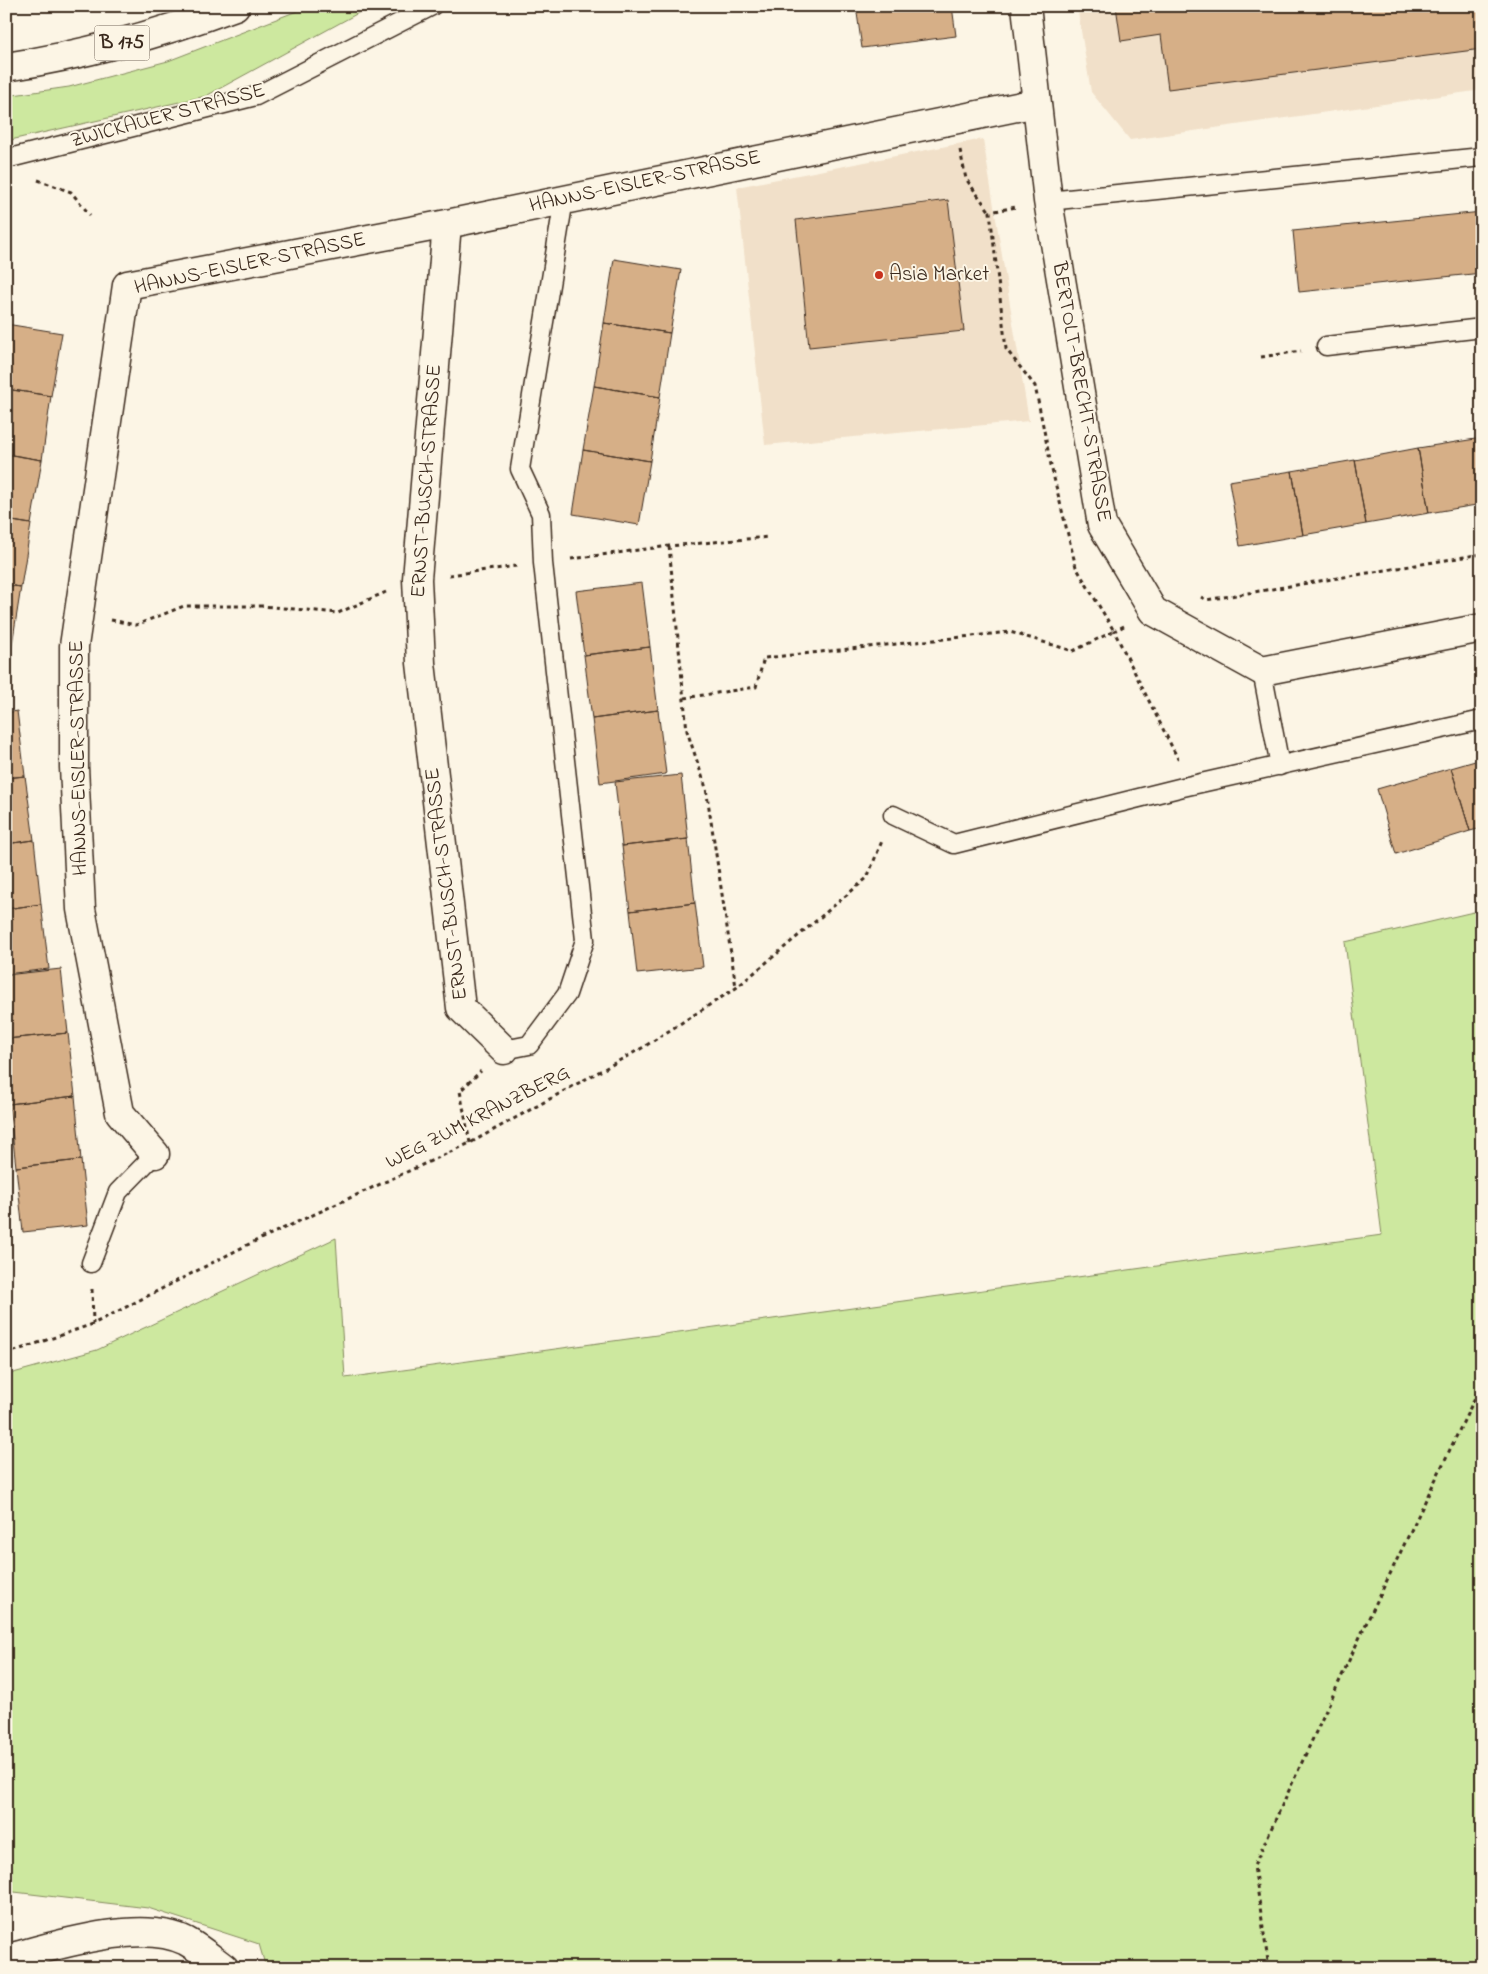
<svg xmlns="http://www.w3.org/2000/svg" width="1488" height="1974" font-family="'Indie Flower',sans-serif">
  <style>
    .built { fill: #f1e0c9 }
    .green { fill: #cde89f; stroke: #84895e }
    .building { fill: #d6af87; stroke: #3b2a1e }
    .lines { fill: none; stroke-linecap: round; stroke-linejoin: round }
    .lane-casing { stroke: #3b2a1e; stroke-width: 21 }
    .street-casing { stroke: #3b2a1e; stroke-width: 31 }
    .primary-casing { stroke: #3b2a1e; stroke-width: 31 }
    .path { stroke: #3b2a1e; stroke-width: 3; stroke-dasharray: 4 4; stroke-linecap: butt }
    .lane { stroke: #fcf5e5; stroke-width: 18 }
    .street { stroke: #fcf5e5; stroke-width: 28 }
    .primary { stroke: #fcf5e5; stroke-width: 28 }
    .poi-dot { fill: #c8321e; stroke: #fcf5e5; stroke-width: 2 }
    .labels { text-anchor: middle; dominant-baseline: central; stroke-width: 4; stroke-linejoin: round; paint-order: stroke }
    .shield { fill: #fcf5e5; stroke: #75675a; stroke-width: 1 }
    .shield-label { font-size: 20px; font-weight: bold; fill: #3b2a1e }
    .street-label { font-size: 21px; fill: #3b2a1e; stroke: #fcf5e5 }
    .poi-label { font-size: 21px; fill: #3b2a1e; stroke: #fcf5e5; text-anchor: start }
  </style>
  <rect width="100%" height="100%" fill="#fcf5e5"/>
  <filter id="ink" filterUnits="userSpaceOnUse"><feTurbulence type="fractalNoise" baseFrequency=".02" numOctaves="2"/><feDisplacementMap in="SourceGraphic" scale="10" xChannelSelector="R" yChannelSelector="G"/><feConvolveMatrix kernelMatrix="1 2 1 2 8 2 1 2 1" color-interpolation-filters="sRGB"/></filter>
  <g filter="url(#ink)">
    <!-- built -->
    <path class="built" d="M1077,6H1482V90L1130,140L1091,92Z
      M983,139L1029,421L765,445L737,187Z"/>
    <!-- green -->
    <path class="green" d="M310,6H371L206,96L6,141V96L69,87L168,61Z
      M1482,910V1968H266L259,1944L148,1908L6,1891V1375L97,1350L336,1238L345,1378L1382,1235L1345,942Z"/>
    <!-- building -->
    <path class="building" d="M856,6H952L956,36L862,48Z
      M1116,6H1482V49L1168,89L1161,35L1121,41Z
      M948,200L964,331L809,347L796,220Z
      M1482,212V273L1299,292L1293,231Z
      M614,259L681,270L670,333L604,323Z
      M604,323L670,333L660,397L594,386Z
      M6,324L62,333L51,396L6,389Z
      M594,386L660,397L650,461L583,450Z
      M6,389L51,396L42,460L6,454Z
      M1482,438V504L1429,513L1418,448Z
      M1418,448L1429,513L1366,524L1355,460Z
      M583,450L650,461L639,525L573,514Z
      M6,454L42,460L31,524L6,520Z
      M1355,460L1366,524L1303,535L1292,471Z
      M1292,471L1303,535L1240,546L1229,481Z
      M6,520L31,524L21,587L6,585Z
      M642,583L650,647L584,655L576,591Z
      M6,585L21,587L11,651L6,650Z
      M650,647L658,710L592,719L584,655Z
      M658,710L666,774L600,783L592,719Z
      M17,711L25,776L6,778V713Z
      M1482,759V828L1470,831L1451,768Z
      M1451,768L1470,831L1396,854L1377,789Z
      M681,775L688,839L622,846L615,782Z
      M25,776L34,840L6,844V778Z
      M688,839L695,903L630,911L622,846Z
      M34,840L41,904L6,909V844Z
      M695,903L703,967L637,974L630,911Z
      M41,904L49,969L6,974V909Z
      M61,969L68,1033L6,1039V975Z
      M68,1033L75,1096L9,1104L6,1039Z
      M75,1096L81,1160L16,1167L9,1104Z
      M81,1160L88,1225L23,1232L16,1167Z"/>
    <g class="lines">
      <!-- lane casing -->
      <g class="lane-casing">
        <path id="lane" d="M6,159L256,96L432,6
          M1048,201L1482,157
          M1326,346L1482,328
          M1262,671L1280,766
          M893,815L954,844L1183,787L1482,720
          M504,1050L529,1045L567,994L585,940L543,563L541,514L520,469L564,199
          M91,1263L118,1192L155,1154"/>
      </g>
      <!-- street casing -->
      <g class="street-casing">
        <path id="street" d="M1026,6L1048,201L1102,525L1153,611L1262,671L1482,628
          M447,224L417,579L421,663L461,1008L504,1050
          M155,1154L120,1113L81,909L74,767V646L127,285L447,224L1036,103
          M6,1959C54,1946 140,1918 186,1941C199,1948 212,1959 224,1968"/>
      </g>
      <!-- primary casing -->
      <g class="primary-casing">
        <path id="primary" d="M6,67C85,55 160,34 235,6"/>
      </g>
      <!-- path -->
      <path class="path" d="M960,150L966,179L990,212
        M38,180L71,192L90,215
        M1261,357L1301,351
        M669,546L687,731L706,788L736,987
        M571,559L669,546L769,537
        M449,575L517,566
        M1201,597L1206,600L1482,554
        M111,620L136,625L184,606H262L338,613L386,592
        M1124,626L1114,631L1178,759
        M684,698L756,687L764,658L1010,632L1073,651L1114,631L1076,567L1052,470L1035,386L1006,349L990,212L1016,207
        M470,1143L460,1091L481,1071
        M92,1289L93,1324
        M6,1354L93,1324L247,1245L470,1143L642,1048L736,988L867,878L882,841
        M840,1958L841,1968
        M1269,1968L1254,1866L1364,1628L1482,1383"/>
      <!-- lane -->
      <use href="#lane" class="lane"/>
      <!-- street -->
      <use href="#street" class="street"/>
      <!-- primary -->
      <use href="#primary" class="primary"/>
    </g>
  </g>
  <!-- markers -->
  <circle class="poi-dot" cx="879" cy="275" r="5"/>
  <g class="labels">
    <!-- shield labels -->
    <rect class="shield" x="94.5" y="25.5" width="55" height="35" rx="4"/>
    <g class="shield-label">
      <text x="122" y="43">B 175</text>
    </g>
    <!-- street labels -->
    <g class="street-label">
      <text transform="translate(168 116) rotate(-15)">ZWICKAUER STRASSE</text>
      <text transform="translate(645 182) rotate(-12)">HANNS-EISLER-STRASSE</text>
      <text transform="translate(250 264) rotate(-12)">HANNS-EISLER-STRASSE</text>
      <text transform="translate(1081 392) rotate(80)">BERTOLT-BRECHT-STRASSE</text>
      <text transform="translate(427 481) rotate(-86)">ERNST-BUSCH-STRASSE</text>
      <text transform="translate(79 758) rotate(-91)">HANNS-EISLER-STRASSE</text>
      <text transform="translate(447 884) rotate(-97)">ERNST-BUSCH-STRASSE</text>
      <text transform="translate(478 1118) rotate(-27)">WEG ZUM KRANZBERG</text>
    </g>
    <!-- poi labels -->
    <g class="poi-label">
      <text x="889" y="275">Asia Market</text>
    </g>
  </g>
  <!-- margin -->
  <rect width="1488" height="1974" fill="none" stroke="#fcf5e5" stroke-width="25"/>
  <rect x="12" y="12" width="1463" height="1949" fill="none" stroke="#3b2a1e" stroke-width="2" filter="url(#ink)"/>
</svg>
